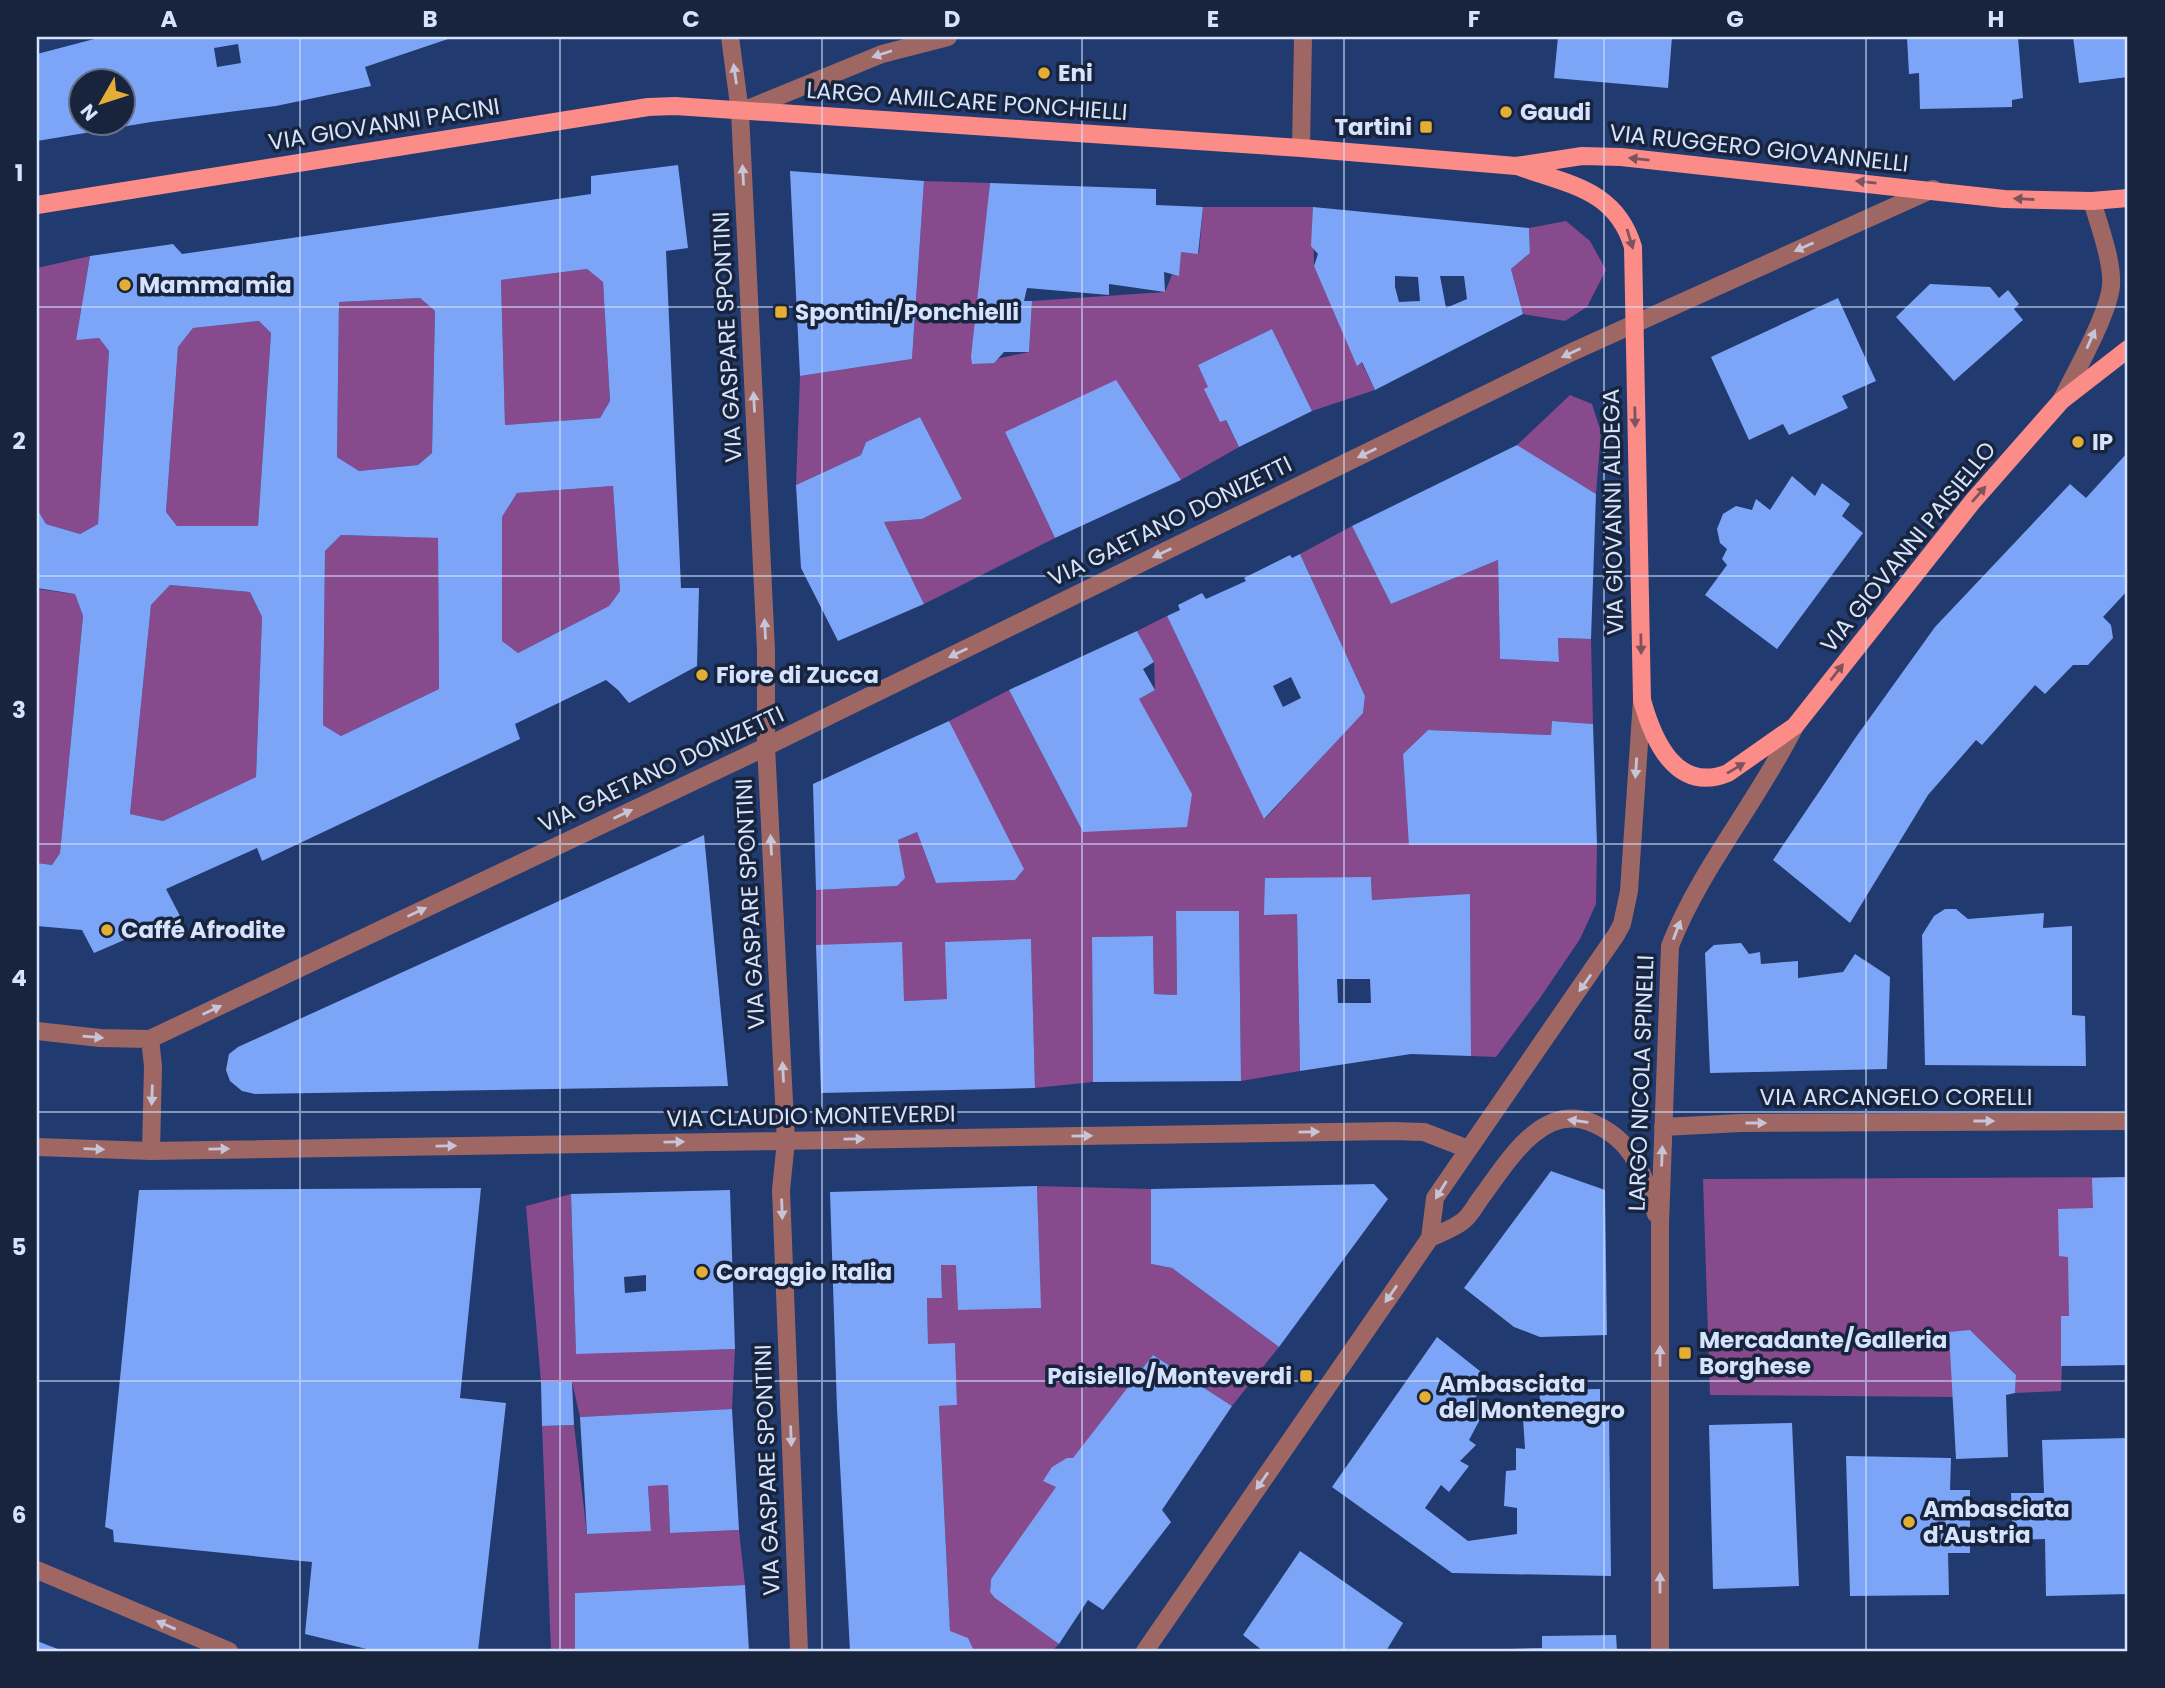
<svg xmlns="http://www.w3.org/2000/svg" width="2165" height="1688" font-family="Poppins,sans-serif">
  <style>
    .green { fill: #864a8d }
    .building { fill: #7da5f7; fill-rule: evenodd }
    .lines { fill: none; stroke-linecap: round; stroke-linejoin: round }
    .minor { stroke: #9e6763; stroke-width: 18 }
    .major { stroke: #fb8c87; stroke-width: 18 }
    .oneway { fill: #c7c4d7 }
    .oneway2 { fill: #7e535e }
    .grid { fill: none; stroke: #d5e3fe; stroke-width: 2; stroke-opacity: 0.55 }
    .poi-dot { fill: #e3ae35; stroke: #18243c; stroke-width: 2.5 }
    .labels { text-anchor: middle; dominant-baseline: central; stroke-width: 7; stroke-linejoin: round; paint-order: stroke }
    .poi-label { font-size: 23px; font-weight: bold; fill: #d5e3fe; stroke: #18243c; text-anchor: start }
    .street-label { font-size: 23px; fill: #d5e3fe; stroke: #18243c }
    .neatline { fill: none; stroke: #d5e3fe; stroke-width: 2.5 }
    .grid-label { font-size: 23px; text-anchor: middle; font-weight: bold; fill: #d5e3fe }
  </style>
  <rect width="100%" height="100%" fill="#213a70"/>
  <!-- green -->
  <path class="green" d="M924,181L990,183L973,364L1029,352L1032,301L1165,292L1181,252L1199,253L1203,207H1313L1314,266L1375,390L1312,411L1272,329L1198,365L1239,447L1181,480L1005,432L1055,538L924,604L884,522L922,519L962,499L920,417L866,442L861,455L796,485L800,376L912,359Z
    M1566,221L1590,241L1606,270L1587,307L1565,321L1523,314L1511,269L1530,253L1529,228Z
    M90,256L76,339L99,338L109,351L98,524L80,534L46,524L38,511L39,493L37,492V268Z
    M587,269L603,282L610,401L600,418L505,425L501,280Z
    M420,298L435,311L432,453L418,465L359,471L337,457L339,302Z
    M259,321L271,333L258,526H177L166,512L178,347L193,328Z
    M1570,395L1592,404L1601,432L1596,494L1517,445Z
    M613,486L620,591L609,606L518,653L502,641V517L517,493Z
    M1352,526L1391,604L1498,560L1500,659L1559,662L1558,638L1591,639L1593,724L1552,721L1551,735L1428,730L1403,754L1410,845H1597L1596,904L1580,939L1540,998L1496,1057L1471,1056L1470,895L1372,900L1371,877L1297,914L1300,1071L1241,1081L1239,911L1176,912L1177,995L1154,994L1153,936L1092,937L1093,1082L1035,1088L1031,940L947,999L904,1001L816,945V890L896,886L898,840L917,832L936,883L1014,880L949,721L1009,690L1083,832L1139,699L1155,690L1154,662L1137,631L1167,616L1265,819L1363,712L1365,696L1300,554Z
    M341,535L438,538L439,689L341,736L323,725L325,551Z
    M170,585L250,592L262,617L256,777L163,821L130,814L151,605Z
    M37,589L75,594L83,616L60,853L52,865L37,863Z
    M2128,1177V1365L2062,1366L2061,1391L2015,1393L2016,1375L1971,1331L1950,1332L1954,1397L1710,1395L1703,1179Z
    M1037,1186L1151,1189V1264L1172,1268L1279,1347L1232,1406L1153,1355L991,1579L990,1592L1059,1644L1052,1651H969L950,1631L939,1406L957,1405L955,1344H928L927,1298L942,1297L941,1265H956L1040,1308Z
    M571,1194L576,1353L735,1349L732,1409L580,1417L572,1382H541L526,1206Z
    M574,1425L587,1534L651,1530L648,1486L668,1485L670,1533L739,1530L745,1585L575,1593V1651H551L542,1426Z"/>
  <!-- building -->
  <path class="building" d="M102,37H454L365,67L371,86L276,106L151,122L37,141V54ZM238,44L241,63L217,67L214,48ZM80,80H122V122H80Z
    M1558,37H1672L1668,88L1554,78Z
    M1907,37H2018L2023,98L2012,100V107L1920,109L1919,73L1909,74Z
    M2073,37H2128V77L2079,83Z
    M678,165L688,248L666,251L681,588H699L697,666L629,703L618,690L606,680L515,724L520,739L262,861L257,848L166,889L180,916L94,953L82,930L37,926V863L52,865L60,853L83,616L75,594L37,588V509L46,524L80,534L98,524L109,351L99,338L76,340L90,256L173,244L182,254L591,194V176ZM587,269L603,282L610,401L600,418L505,425L501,280ZM420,298L435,311L432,453L418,465L359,471L337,457L339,302ZM259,321L271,333L258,526H177L166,512L178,347L193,328ZM613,486L620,591L609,606L518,653L502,641V517L517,493ZM341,535L438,538L439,689L341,736L323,725L325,551ZM170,585L250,592L262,617L256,777L163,821L130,814L151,605Z
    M790,171L924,181L912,359L800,376Z
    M990,183L1156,189V205L1203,207L1198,254L1181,252L1179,276L1164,272L1165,292L1109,284V295L1027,288L1024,301H1032L1029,352H1004L994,363L972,364L971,357Z
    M1313,207L1529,228L1530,253L1511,269L1523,314L1375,390L1362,362L1357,366L1314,266L1318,254L1311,246ZM1395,276L1418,277L1420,301L1399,302L1395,287ZM1440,276H1464L1467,299L1446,308Z
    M1930,284L1990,287L1999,298L2008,290L2019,304L2014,309L2023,320L1954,381L1896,317Z
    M1838,298L1876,381L1842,396L1848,408L1789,435L1783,424L1749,440L1711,357Z
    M1272,329L1312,411L1239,447L1226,420L1220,422L1204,389L1208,387L1198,365Z
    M1116,380L1181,480L1055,538L1005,432Z
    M920,417L962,499L922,519L884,522L924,604L838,641L801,568L796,485L861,455L866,442Z
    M1517,445L1596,494L1591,639L1558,638L1559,662L1500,659L1498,560L1391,604L1352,526Z
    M2128,452V590L2103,617L2111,625L2113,638L2088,665H2073L2045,694L2035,685L1982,745L1976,740L1928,795L1850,923L1773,860L1856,737L1935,627L2070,484L2086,498Z
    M1792,476L1815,496L1822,483L1850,504L1842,516L1863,533L1777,649L1705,595L1727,565L1722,559L1727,549L1720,543L1717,529L1723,514L1736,506L1752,510L1756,499L1770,510Z
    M1300,554L1365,696L1363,713L1264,819L1167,616L1180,610L1178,605L1202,593L1206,599L1246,581L1244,578L1290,555L1292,558ZM1291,677L1301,698L1283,707L1273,686Z
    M1137,631L1154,662L1143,669L1155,690L1139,699L1192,794L1187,827L1083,832L1009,690Z
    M949,721L1024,869L1015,880L936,883L917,832L898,840L905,878L897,886L816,890L813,784Z
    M1552,721L1593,724L1597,845H1409L1403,754L1428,730L1551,735Z
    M704,835L728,1086L255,1094L242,1091L230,1081L226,1070L229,1054L238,1047Z
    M1371,877L1372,900L1470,894L1471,1056L1411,1054L1300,1071L1297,914L1264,915L1265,878ZM1337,979H1370L1371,1003H1338Z
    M1945,909H1956L1968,919L2044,913L2043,928L2072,926V1015L2085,1016L2086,1066L1925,1065L1922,935L1934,916Z
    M1176,911H1239L1241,1081L1093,1082L1092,937L1153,936L1154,994L1177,995Z
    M1031,939L1035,1088L821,1093L816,945L902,942L904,1001L947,999L945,942Z
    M1741,943L1749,954L1760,952L1761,964L1798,961V978L1843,972L1855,954L1890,977L1887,1069L1710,1073L1705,953L1714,945Z
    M1551,1171L1605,1190L1607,1335L1540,1337L1514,1327L1464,1288Z
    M2126,1177L2128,1206V1365L2061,1366V1316H2069L2068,1257L2059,1256L2058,1209L2093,1208L2092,1178Z
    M1374,1184L1388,1199L1279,1347L1172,1268L1151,1264V1189Z
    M1037,1186L1041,1308L958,1310L956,1265H941L942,1298H927L928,1344L955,1343L957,1405L939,1406L950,1631L968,1638L974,1651H850L837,1409L830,1192Z
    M481,1188L460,1398L506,1403L478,1651H375L305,1634L312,1562L114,1542L113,1530L105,1527L139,1190Z
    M730,1190L735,1349L576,1354L571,1194ZM646,1275V1291L625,1293L624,1277Z
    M1970,1330L2016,1375L2015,1393L2006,1395L2008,1457L1956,1459L1949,1332Z
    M1437,1337L1490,1379L1475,1398L1487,1406L1469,1440L1476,1445L1460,1461L1469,1466L1449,1492L1441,1485L1425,1508L1468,1541L1517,1534V1508L1504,1506L1506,1471L1516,1470V1448L1525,1449L1523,1418H1539L1540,1390L1600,1389V1414H1609L1611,1576L1452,1573L1332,1487Z
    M1153,1355L1232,1406L1162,1510L1171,1522L1103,1610L1088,1600L1059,1644L995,1598L990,1592L991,1579L1056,1487L1043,1481L1052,1467L1067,1458H1073Z
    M541,1382H572L574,1425L542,1426Z
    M732,1409L739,1530L670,1533L668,1485L648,1486L651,1531L587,1534L580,1417Z
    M1792,1423L1799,1586L1713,1589L1709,1425Z
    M2128,1438V1594L2046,1596L2045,1539L2013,1540L2011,1493H2044L2042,1440Z
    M1846,1456L1951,1458L1950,1490H1970V1553H1948L1949,1595L1850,1596Z
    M1300,1551L1403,1623L1386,1651H1263L1243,1635Z
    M745,1585L749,1651H575V1593Z
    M1616,1635L1617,1651H1510V1649L1542,1648V1636Z
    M37,1641L63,1651H37Z"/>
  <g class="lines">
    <!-- minor -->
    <path class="minor" d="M730,37L740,112L766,650V746L786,1141L781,1190L799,1651
      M740,112L882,54L948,37
      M1301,148L1303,37
      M2061,401C2075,373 2108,315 2111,286C2113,262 2099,225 2092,201
      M37,1031L100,1038L150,1039L749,755L1572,352L1933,189
      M150,1039L153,1066L151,1151
      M1663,1127L1741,1123L2128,1121
      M37,1147L151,1151L1393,1131L1424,1132L1468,1149
      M1430,1238C1440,1233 1455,1228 1463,1221C1470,1216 1475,1206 1480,1199C1505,1166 1540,1103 1590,1122C1635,1140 1642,1173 1656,1214
      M37,1570L229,1651
      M1145,1651L1430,1238L1435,1198L1616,935L1622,924L1629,891L1642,700
      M1660,1651V1224L1670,946C1700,869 1758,801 1795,726"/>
    <!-- major -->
    <path class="major" d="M1520,167C1570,185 1616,190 1633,247L1642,700C1653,740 1676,794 1728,773L1795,726L1973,501L2061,401L2128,349
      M37,205L648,107L675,106L1301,148L1516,166L1582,156L1621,157L2004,199L2092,201L2128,198"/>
  </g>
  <!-- one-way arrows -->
  <defs><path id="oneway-solid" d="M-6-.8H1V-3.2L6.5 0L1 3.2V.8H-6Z" transform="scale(1.75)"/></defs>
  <g class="oneway">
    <use href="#oneway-solid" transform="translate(882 54) rotate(162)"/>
    <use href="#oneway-solid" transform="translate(735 74) rotate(-98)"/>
    <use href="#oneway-solid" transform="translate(743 175) rotate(-93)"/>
    <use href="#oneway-solid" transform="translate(1804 247) rotate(156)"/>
    <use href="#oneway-solid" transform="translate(2091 339) rotate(-66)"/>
    <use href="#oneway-solid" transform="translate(1571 353) rotate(155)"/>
    <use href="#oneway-solid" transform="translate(754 402) rotate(-93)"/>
    <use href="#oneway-solid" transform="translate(1367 453) rotate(154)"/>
    <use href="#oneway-solid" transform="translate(1162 553) rotate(154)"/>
    <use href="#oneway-solid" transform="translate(765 629) rotate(-93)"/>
    <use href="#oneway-solid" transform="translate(958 653) rotate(154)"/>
    <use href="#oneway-solid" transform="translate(1636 768) rotate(94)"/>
    <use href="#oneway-solid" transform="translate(623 814) rotate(-25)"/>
    <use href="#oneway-solid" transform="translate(771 845) rotate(-93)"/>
    <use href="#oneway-solid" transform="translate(417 912) rotate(-25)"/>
    <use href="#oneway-solid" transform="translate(1677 930) rotate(-69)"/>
    <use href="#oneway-solid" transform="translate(1585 983) rotate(125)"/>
    <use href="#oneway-solid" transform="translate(212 1010) rotate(-25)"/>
    <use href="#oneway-solid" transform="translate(93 1037) rotate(5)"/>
    <use href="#oneway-solid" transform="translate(783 1072) rotate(-93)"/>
    <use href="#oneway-solid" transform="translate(152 1095) rotate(92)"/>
    <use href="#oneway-solid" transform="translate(1578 1121) rotate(-172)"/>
    <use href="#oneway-solid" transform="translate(1984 1121)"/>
    <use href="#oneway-solid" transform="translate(1756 1123)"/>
    <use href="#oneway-solid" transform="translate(1309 1132) rotate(-1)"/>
    <use href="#oneway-solid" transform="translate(1082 1136) rotate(-1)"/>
    <use href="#oneway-solid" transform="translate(854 1139) rotate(-1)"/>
    <use href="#oneway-solid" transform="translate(674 1142) rotate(-1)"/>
    <use href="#oneway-solid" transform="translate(446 1146) rotate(-1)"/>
    <use href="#oneway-solid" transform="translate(94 1149) rotate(2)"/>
    <use href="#oneway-solid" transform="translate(219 1149) rotate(-1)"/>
    <use href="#oneway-solid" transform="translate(1662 1156) rotate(-88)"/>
    <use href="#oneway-solid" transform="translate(1441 1190) rotate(122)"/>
    <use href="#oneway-solid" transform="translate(782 1209) rotate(88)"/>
    <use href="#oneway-solid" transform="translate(1391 1294) rotate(125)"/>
    <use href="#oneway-solid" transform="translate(1660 1356) rotate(-90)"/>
    <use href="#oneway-solid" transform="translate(791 1436) rotate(88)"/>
    <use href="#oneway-solid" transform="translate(1262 1481) rotate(125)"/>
    <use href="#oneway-solid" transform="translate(1660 1583) rotate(-90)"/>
    <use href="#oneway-solid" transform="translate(166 1625) rotate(-157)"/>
  </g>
  <g class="oneway2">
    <use href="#oneway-solid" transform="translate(1639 159) rotate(-174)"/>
    <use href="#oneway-solid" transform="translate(1866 182) rotate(-174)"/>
    <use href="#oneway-solid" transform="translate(2024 199) rotate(-177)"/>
    <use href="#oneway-solid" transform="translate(1630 239) rotate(73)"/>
    <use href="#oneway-solid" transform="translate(1635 417) rotate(89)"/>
    <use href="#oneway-solid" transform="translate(1979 494) rotate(-49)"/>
    <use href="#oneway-solid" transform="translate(1641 644) rotate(89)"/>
    <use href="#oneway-solid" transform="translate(1837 672) rotate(-52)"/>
    <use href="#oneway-solid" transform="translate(1736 768) rotate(-31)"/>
  </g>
  <!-- grid -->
  <path class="grid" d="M300,37V1651M560,37V1651M822,37V1651M1082,37V1651M1344,37V1651M1604,37V1651M1866,37V1651M37,307H2128M37,576H2128M37,844H2128M37,1112H2128M37,1381H2128"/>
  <!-- markers -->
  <g class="poi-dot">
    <circle cx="1044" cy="73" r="7"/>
    <circle cx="1506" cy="112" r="7"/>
    <rect x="1419" y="120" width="14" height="14" rx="3.5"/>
    <circle cx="125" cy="285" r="7"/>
    <rect x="774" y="305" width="14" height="14" rx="3.5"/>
    <circle cx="2078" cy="442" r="7"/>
    <circle cx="702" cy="675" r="7"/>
    <circle cx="107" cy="930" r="7"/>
    <circle cx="702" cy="1272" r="7"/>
    <rect x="1678" y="1346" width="14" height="14" rx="3.5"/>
    <rect x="1299" y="1369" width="14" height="14" rx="3.5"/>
    <circle cx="1425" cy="1397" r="7"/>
    <circle cx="1909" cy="1522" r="7"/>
  </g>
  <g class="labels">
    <!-- poi labels -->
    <g class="poi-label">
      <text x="1058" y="73">Eni</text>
      <text x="1520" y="112">Gaudi</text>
      <text x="1412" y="127" text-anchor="end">Tartini</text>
      <text x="139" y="285">Mamma mia</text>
      <text x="795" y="312">Spontini/Ponchielli</text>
      <text x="2092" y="442">IP</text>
      <text x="716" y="675">Fiore di Zucca</text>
      <text x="121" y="930">Caffé Afrodite</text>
      <text x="716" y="1272">Coraggio Italia</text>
      <text x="1699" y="1340">Mercadante/Galleria<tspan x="1699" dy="26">Borghese</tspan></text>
      <text x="1292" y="1376" text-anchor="end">Paisiello/Monteverdi</text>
      <text x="1439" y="1384">Ambasciata<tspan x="1439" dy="26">del Montenegro</tspan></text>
      <text x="1923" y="1509">Ambasciata<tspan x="1923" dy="26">d'Austria</tspan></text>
    </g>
    <!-- street labels -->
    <g class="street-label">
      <text transform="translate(967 101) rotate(4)">LARGO AMILCARE PONCHIELLI</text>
      <text transform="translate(384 124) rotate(-9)">VIA GIOVANNI PACINI</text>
      <text transform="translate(1759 148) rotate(6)">VIA RUGGERO GIOVANNELLI</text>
      <text transform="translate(727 337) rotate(-93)">VIA GASPARE SPONTINI</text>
      <text transform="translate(1613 512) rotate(-91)">VIA GIOVANNI ALDEGA</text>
      <text transform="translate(1170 521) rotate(-26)">VIA GAETANO DONIZETTI</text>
      <text transform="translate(1908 547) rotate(-51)">VIA GIOVANNI PAISIELLO</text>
      <text transform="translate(661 769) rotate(-25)">VIA GAETANO DONIZETTI</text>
      <text transform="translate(750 904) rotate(-93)">VIA GASPARE SPONTINI</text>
      <text transform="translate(1641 1083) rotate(-88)">LARGO NICOLA SPINELLI</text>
      <text x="1896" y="1097">VIA ARCANGELO CORELLI</text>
      <text transform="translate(811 1116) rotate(-1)">VIA CLAUDIO MONTEVERDI</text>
      <text transform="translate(767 1470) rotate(-92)">VIA GASPARE SPONTINI</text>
    </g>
  </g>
  <!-- border -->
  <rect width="2165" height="1688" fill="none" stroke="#18243c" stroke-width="77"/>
  <!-- north arrow -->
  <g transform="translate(102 102) rotate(231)"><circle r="33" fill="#18243c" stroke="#64708a" stroke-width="2"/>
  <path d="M0-5L12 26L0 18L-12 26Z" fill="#e3ae35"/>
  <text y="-10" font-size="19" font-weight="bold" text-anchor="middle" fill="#d5e3fe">N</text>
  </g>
  <rect x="38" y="38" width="2088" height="1612" class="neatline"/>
  <g class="grid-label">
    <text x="169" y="27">A</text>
    <text x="430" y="27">B</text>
    <text x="691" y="27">C</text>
    <text x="952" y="27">D</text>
    <text x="1213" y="27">E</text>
    <text x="1474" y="27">F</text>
    <text x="1735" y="27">G</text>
    <text x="1996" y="27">H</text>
    <text x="19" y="181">1</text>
    <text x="19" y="449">2</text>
    <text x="19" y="718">3</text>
    <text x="19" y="986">4</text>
    <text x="19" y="1255">5</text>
    <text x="19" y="1523">6</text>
  </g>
</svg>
